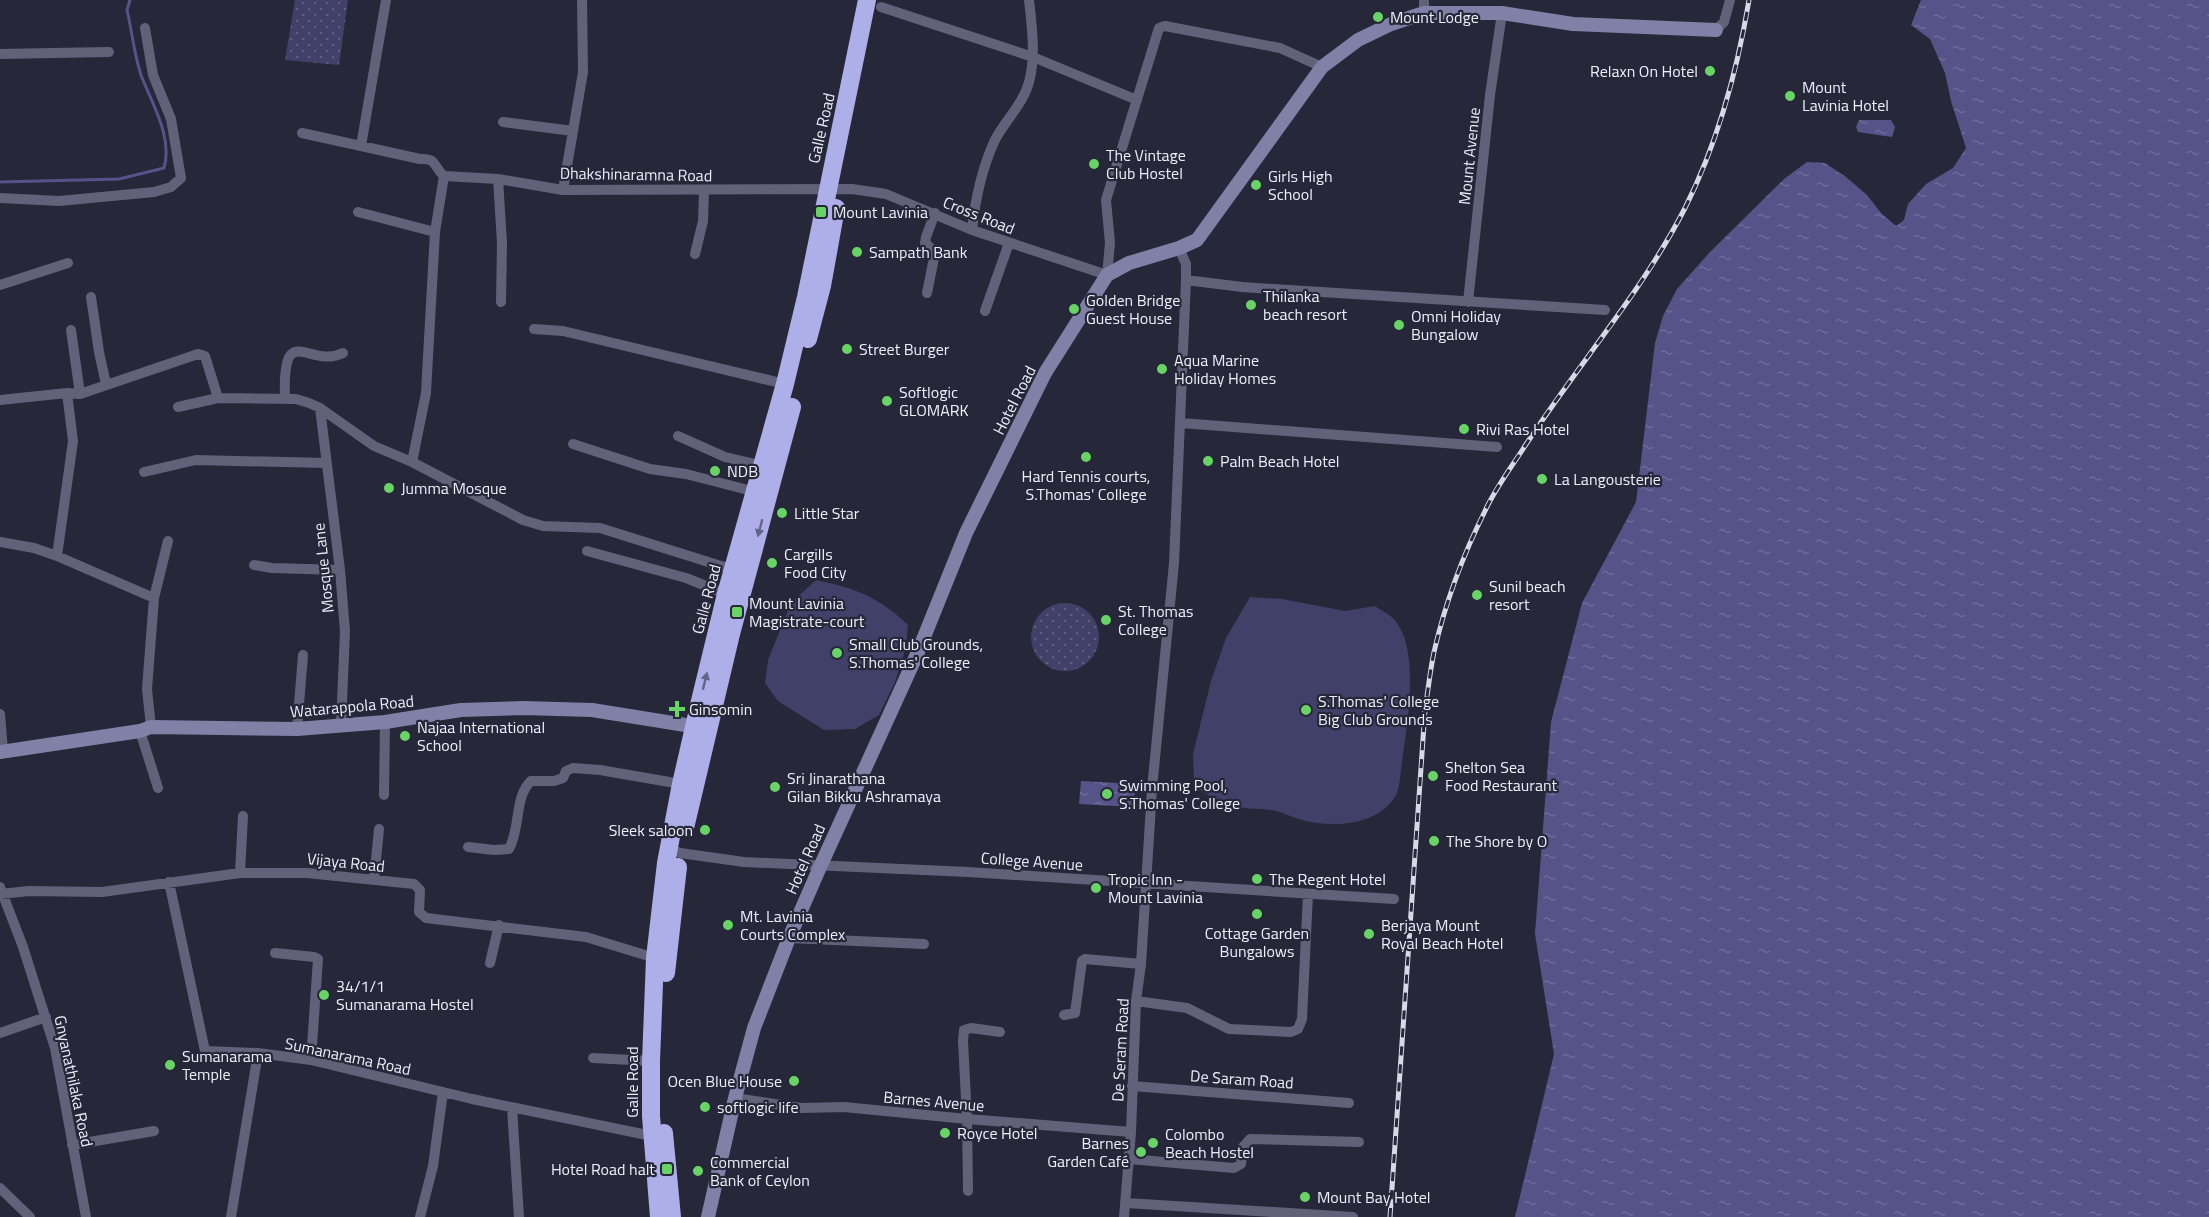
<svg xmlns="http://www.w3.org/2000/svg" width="2209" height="1217" font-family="'Titillium Web',sans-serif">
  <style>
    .grass { fill: url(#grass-dots) }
    .garden { fill: #414068 }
    .water { fill: url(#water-ripples) }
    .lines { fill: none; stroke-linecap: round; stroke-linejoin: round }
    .stream { stroke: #555388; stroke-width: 3 }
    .street { stroke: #616179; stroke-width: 10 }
    .secondary { stroke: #8081a7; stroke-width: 14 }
    .highway { stroke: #aeaee9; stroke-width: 18 }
    .rail-casing { stroke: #d8d8e6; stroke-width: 5 }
    .rail { stroke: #27273a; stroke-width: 3; stroke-dasharray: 9; stroke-linecap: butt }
    .oneway { fill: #646489 }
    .poi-dot { fill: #68d465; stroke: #27273a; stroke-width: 2 }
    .labels { text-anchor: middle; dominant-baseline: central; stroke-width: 4.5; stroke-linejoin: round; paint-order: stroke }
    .poi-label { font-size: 16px; fill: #ededfa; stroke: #27273a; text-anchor: start }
    .street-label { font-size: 16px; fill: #ededfa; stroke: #27273a }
  </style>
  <defs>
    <pattern id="grass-dots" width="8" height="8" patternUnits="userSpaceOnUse" patternTransform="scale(1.5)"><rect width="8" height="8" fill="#414068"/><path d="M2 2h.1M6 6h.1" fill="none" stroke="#5d5c7e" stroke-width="1.8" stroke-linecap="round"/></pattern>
    <pattern id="water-ripples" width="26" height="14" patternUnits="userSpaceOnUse" patternTransform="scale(1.5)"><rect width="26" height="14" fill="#555388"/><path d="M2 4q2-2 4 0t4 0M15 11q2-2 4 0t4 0" fill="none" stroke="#6e6c9a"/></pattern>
  </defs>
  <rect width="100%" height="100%" fill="#27273a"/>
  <!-- grass -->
  <path class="grass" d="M295,0H348L339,65L285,60Z
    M1031 637a34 34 0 1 1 68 0a34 34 0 1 1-68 0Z"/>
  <!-- garden -->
  <path class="garden" d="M816,580C857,589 877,596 908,625L906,647L895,682L879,715L855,729L824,730L778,701L765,683L768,660L791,603Z
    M1250,597L1282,599L1345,611L1375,606C1382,611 1393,616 1397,623C1422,658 1404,738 1400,779C1399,785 1398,792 1395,797C1376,826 1333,828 1302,820C1293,818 1285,813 1276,811C1264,808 1251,810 1239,807C1225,804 1204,795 1194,785L1193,754L1211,681L1226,638Z"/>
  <!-- water -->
  <path class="water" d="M1921,0H2209V1217H1515L1554,1054L1535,934L1551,722L1582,603L1636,502L1655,343L1663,316L1677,289L1710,252L1784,179L1807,162L1825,163L1846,177L1867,195L1881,213L1896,226L1904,220L1908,204L1926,184L1953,168L1966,148L1951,101L1945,73L1930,39L1911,25Z
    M1859,120H1891L1895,127L1892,137L1858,132L1856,127Z
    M1081,781L1135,784L1134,807L1079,804Z"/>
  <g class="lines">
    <!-- stream -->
    <path class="stream" d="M0,182L119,179L164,168C173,137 152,104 141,75C134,54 132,31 127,10L130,0"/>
    <!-- street -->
    <path class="street" d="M881,7L1033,57L1137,100
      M1424,13V0
      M1716,30L1724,22L1730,0
      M0,54L109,52
      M503,122L573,131
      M302,133L420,159C438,158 433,167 444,176L498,179L563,190L852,189L886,194L972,230L1107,275L1110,243L1106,200L1159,28L1165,26L1280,48L1322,67
      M361,146L386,0
      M498,179L502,243L501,302
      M563,190L583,72L582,0
      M0,198L59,201L154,192L171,187L181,178L171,119L153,75L145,28
      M358,212L435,232
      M972,230C975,201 982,169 994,142C1004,121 1023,105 1029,82C1036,56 1032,27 1029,0
      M695,254L703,221L704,191
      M1186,280L1242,287L1605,310
      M0,285L68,263
      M927,293L934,258L933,250L925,243L926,237L935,213
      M91,297L99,352L106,384
      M1468,302L1490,95L1502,13
      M985,311L1009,243
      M534,329L563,331L785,384
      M71,330L80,394
      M285,399C282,317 309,370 343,353
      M0,400L67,393L80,394L198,354L205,356L218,398
      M178,407L218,398L296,399L309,403L320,408L374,446L412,462L523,520L543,526L600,528L737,571
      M320,408L340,570L345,631L341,726
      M1181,423L1497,447
      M678,436L725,457L763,466
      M573,444L650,469L686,474L756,492
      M412,462L426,393L435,232L444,176
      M144,472L196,460L326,463
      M0,542L34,548L57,556L154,598L147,689L151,727
      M587,551L686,578L726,594
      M57,556L73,441L67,393
      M254,565L272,568L340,570
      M154,598L168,541
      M0,714L3,751
      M297,729L303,655
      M140,731L158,788
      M384,795L385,722
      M468,847L494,850L509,849C521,827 514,797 531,781H554L563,778L566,771L573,768L600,770L681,784
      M669,848L680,853L744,862L968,872L1394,899
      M240,873L243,816
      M374,880L379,829
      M169,882L205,1051L258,1053L311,1060L472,1099L652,1136
      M0,887L23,947L55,1048L86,1217
      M0,894L29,891L102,892L240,873H307L414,884L420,890L419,912L426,918L586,937L655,958
      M789,938L924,944
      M275,953L314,957L318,959L311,1060
      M490,963L499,925
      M1136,1001L1187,1008L1229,1029L1291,1032L1298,1029L1302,1019L1308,894
      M1064,1015L1075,1013L1082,961L1085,959L1141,964
      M0,1033L46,1017
      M593,1058L651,1061
      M1132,1086L1349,1103
      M735,1098L801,1108L844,1107L967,1119L1131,1132
      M512,1108L519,1217
      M72,1145L154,1131
      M1129,1159L1234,1168L1241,1164L1243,1147L1250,1139L1359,1142
      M0,1188L30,1217
      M968,1191L967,1119L963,1041L964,1030L971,1028L1000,1032
      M1126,1203L1353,1217
      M231,1217L258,1053
      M420,1217L433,1166L443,1092
      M1124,1217L1131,1132L1136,1001L1141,964L1152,789L1174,563L1186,280V264L1179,248"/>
    <!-- secondary -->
    <path class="secondary" d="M0,752L140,731L151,727L297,729L385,722L461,710L523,708L592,710L704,728
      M708,1217L735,1098L754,1028L789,938L820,867L918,652L966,533L1045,373L1107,275L1129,263L1179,248L1197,240L1322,67L1358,40L1391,24L1424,13H1502L1573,24L1716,30"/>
    <!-- highway -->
    <path class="highway" d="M808,339L822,286L836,208
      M685,828L731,634L792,407
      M666,973L678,867
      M664,1133L672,1217
      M659,1217L651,1116V1061L655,958L666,863L681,784L700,701L726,594L785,384L806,297L867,0"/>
    <!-- rail casing -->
    <g class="rail-casing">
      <path id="rail" d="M1390,1217L1425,710C1428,691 1430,671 1434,652C1445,604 1463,555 1485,511C1495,489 1510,469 1523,449C1575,368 1641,294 1685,208C1718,142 1737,72 1749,0"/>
    </g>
    <!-- rail -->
    <use href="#rail" class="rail"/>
  </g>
  <!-- one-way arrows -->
  <defs><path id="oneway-solid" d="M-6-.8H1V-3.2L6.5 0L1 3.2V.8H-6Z" transform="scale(1.5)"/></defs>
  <g class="oneway">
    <use href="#oneway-solid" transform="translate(760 528) rotate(105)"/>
    <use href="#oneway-solid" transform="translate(705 681) rotate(-76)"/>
  </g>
  <!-- markers -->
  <g class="poi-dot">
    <circle cx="1378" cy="17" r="6"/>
    <circle cx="1710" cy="71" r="6"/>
    <circle cx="1790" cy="96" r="6"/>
    <circle cx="1094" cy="164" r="6"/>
    <circle cx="1256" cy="185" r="6"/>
    <rect x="815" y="206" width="12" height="12" rx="3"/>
    <circle cx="857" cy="252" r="6"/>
    <circle cx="1251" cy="305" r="6"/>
    <circle cx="1074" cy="309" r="6"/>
    <circle cx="1399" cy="325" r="6"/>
    <circle cx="847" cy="349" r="6"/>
    <circle cx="1162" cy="369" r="6"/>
    <circle cx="887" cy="401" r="6"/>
    <circle cx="1464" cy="429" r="6"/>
    <circle cx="1086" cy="457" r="6"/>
    <circle cx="1208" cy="461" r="6"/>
    <circle cx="715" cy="471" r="6"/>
    <circle cx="1542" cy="479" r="6"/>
    <circle cx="389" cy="488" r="6"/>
    <circle cx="782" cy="513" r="6"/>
    <circle cx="772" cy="563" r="6"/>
    <circle cx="1477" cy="595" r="6"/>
    <rect x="731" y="606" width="12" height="12" rx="3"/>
    <circle cx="1106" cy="620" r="6"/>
    <circle cx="837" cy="653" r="6"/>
    <path d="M674 700h6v6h6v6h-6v6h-6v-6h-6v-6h6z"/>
    <circle cx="1306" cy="710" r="6"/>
    <circle cx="405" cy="736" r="6"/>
    <circle cx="1433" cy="776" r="6"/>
    <circle cx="775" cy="787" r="6"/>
    <circle cx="1107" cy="794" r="6"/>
    <circle cx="705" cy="830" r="6"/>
    <circle cx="1434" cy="841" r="6"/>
    <circle cx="1257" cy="879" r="6"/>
    <circle cx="1096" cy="888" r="6"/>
    <circle cx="1257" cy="914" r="6"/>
    <circle cx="728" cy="925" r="6"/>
    <circle cx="1369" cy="934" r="6"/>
    <circle cx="324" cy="995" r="6"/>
    <circle cx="170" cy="1065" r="6"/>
    <circle cx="794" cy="1081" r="6"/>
    <circle cx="705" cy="1107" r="6"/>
    <circle cx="945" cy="1133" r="6"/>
    <circle cx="1153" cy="1143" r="6"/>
    <circle cx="1141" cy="1152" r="6"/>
    <rect x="661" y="1163" width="12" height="12" rx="3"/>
    <circle cx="698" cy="1171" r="6"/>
    <circle cx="1305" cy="1197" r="6"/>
  </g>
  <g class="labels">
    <!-- poi labels -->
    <g class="poi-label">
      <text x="1390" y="17">Mount Lodge</text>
      <text x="1698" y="71" text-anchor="end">Relaxn On Hotel</text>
      <text x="1802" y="87">Mount<tspan x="1802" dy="18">Lavinia Hotel</tspan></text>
      <text x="1106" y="155">The Vintage<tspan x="1106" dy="18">Club Hostel</tspan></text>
      <text x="1268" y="176">Girls High<tspan x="1268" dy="18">School</tspan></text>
      <text x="833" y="212">Mount Lavinia</text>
      <text x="869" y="252">Sampath Bank</text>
      <text x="1263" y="296">Thilanka<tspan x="1263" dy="18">beach resort</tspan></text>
      <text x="1086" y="300">Golden Bridge<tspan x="1086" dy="18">Guest House</tspan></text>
      <text x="1411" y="316">Omni Holiday<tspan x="1411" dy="18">Bungalow</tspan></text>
      <text x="859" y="349">Street Burger</text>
      <text x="1174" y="360">Aqua Marine<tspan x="1174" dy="18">Holiday Homes</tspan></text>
      <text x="899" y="392">Softlogic<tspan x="899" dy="18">GLOMARK</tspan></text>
      <text x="1476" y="429">Rivi Ras Hotel</text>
      <text x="1220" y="461">Palm Beach Hotel</text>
      <text x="727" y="471">NDB</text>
      <text x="1086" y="476" text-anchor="middle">Hard Tennis courts,<tspan x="1086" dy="18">S.Thomas' College</tspan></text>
      <text x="1554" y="479">La Langousterie</text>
      <text x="401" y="488">Jumma Mosque</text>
      <text x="794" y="513">Little Star</text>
      <text x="784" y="554">Cargills<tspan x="784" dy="18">Food City</tspan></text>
      <text x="1489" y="586">Sunil beach<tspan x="1489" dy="18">resort</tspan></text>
      <text x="749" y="603">Mount Lavinia<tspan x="749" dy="18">Magistrate-court</tspan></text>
      <text x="1118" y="611">St. Thomas<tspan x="1118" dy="18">College</tspan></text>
      <text x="849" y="644">Small Club Grounds,<tspan x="849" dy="18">S.Thomas' College</tspan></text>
      <text x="1318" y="701">S.Thomas' College<tspan x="1318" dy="18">Big Club Grounds</tspan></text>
      <text x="689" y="709">Ginsomin</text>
      <text x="417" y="727">Najaa International<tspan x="417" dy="18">School</tspan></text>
      <text x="1445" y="767">Shelton Sea<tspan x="1445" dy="18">Food Restaurant</tspan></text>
      <text x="787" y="778">Sri Jinarathana<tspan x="787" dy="18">Gilan Bikku Ashramaya</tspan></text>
      <text x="1119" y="785">Swimming Pool,<tspan x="1119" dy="18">S.Thomas' College</tspan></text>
      <text x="693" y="830" text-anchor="end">Sleek saloon</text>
      <text x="1446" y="841">The Shore by O</text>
      <text x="1108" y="879">Tropic Inn -<tspan x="1108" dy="18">Mount Lavinia</tspan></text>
      <text x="1269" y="879">The Regent Hotel</text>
      <text x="740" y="916">Mt. Lavinia<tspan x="740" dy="18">Courts Complex</tspan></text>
      <text x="1381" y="925">Berjaya Mount<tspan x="1381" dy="18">Royal Beach Hotel</tspan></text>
      <text x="1257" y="933" text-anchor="middle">Cottage Garden<tspan x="1257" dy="18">Bungalows</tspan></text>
      <text x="336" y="986">34/1/1<tspan x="336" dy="18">Sumanarama Hostel</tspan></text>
      <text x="182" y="1056">Sumanarama<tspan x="182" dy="18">Temple</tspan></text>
      <text x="782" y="1081" text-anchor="end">Ocen Blue House</text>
      <text x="717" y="1107">softlogic life</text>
      <text x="957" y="1133">Royce Hotel</text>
      <text x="1165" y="1134">Colombo<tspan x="1165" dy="18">Beach Hostel</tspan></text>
      <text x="1129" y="1143" text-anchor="end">Barnes<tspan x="1129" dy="18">Garden Café</tspan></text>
      <text x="710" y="1162">Commercial<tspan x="710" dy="18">Bank of Ceylon</tspan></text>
      <text x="655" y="1169" text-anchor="end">Hotel Road halt</text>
      <text x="1317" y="1197">Mount Bay Hotel</text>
    </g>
    <!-- street labels -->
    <g class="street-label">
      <text transform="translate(821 128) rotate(-77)">Galle Road</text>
      <text transform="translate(1469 156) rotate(-84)">Mount Avenue</text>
      <text transform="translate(636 174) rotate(1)">Dhakshinaramna Road</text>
      <text transform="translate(979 215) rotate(22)">Cross Road</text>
      <text transform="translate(1014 400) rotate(-63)">Hotel Road</text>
      <text transform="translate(323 568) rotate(-96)">Mosque Lane</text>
      <text transform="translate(706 599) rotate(-75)">Galle Road</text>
      <text transform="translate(352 706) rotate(-5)">Watarappola Road</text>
      <text transform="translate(805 859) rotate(-66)">Hotel Road</text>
      <text transform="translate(1032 861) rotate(4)">College Avenue</text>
      <text transform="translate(346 862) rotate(6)">Vijaya Road</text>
      <text transform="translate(1120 1050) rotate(-87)">De Seram Road</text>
      <text transform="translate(348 1056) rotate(12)">Sumanarama Road</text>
      <text transform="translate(1242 1079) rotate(4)">De Saram Road</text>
      <text transform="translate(74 1081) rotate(78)">Gnyanathilaka Road</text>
      <text transform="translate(632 1082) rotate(-90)">Galle Road</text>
      <text transform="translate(934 1101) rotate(5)">Barnes Avenue</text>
    </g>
  </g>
</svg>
